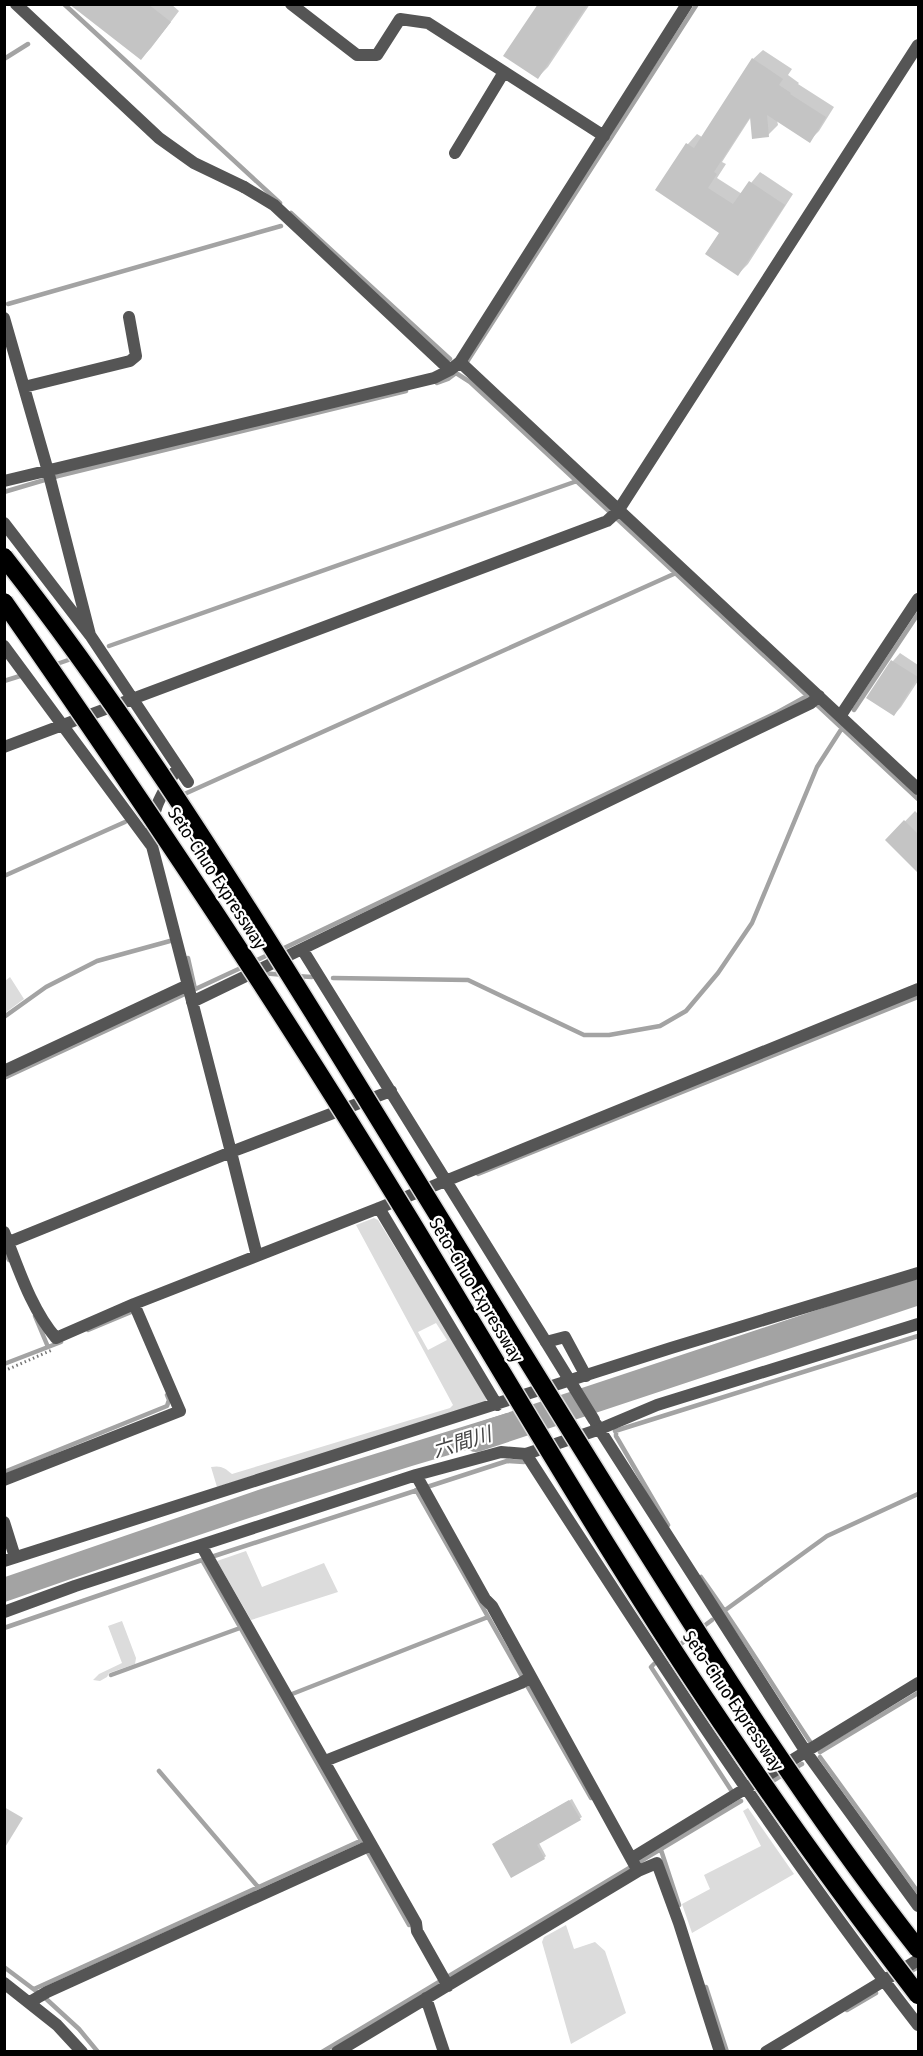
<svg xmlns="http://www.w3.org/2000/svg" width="923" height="2056" font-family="'Fira Sans Condensed','Noto Sans JP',sans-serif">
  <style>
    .green { fill: #dcdcdc; fill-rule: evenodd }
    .water { fill: #a3a3a3 }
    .shadow { fill: #0003 }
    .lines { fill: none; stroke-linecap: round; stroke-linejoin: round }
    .stream { stroke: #a3a3a3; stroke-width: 4.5 }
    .river { stroke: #a3a3a3; stroke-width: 28 }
    .building { fill: #c4c4c4 }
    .path { stroke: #777; stroke-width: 3; stroke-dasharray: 1.5 3; stroke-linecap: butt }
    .minor { stroke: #555; stroke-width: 12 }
    .tertiary { stroke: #555; stroke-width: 12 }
    .motorway-bridge-casing { stroke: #dbdbdb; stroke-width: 21; stroke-linecap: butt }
    .minor-bridge { stroke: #555; stroke-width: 12 }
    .motorway-bridge { stroke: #000; stroke-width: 18 }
    .labels { text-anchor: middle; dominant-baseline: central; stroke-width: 4.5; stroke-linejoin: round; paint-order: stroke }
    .street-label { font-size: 18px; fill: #000; stroke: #fff }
    .water-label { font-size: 20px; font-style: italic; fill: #444; stroke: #fff }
  </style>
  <rect width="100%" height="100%" fill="#fff"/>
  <!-- green -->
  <path class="green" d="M10,977L24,999L5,1013V981Z
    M374,1218L378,1220L487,1396L486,1403L217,1487L211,1467C221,1465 225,1468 232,1474L450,1408L453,1405L356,1225ZM436,1323L447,1340L428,1350L418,1332Z
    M246,1551L262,1587L324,1563L338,1592L251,1620L217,1561Z
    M122,1621L136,1658L135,1664L109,1673L107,1677L100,1681L93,1680L99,1674L122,1663L108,1626Z
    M748,1808L794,1874L692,1933L682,1904L710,1889L704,1875L761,1846L743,1811Z
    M566,1925L574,1949L595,1942L605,1951L626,2013L571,2044L542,1942L544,1937Z"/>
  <!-- water -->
  <path class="water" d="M507,1413L519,1435C345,1483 175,1543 5,1602V1577L258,1490Z"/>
  <!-- shadow -->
  <path class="shadow" d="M72,4H171L179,11L151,48L141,58Z
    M540,4H590L548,67L538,77Z
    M763,50L792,69L788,75L799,83L798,84L834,107L819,131L809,141L777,120L778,125L768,135L751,117L722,162L726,164L717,178L742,194L760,172L793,194L748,264L738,274L721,232L657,190L688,144L697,134L702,137L753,59Z
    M900,653L918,665V681L901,707L894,715L868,698L893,661Z
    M915,811L918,814V871L887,840Z
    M572,1799L582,1817L539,1843L546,1856L544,1858L495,1842Z
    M4,1807L23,1818L4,1849Z"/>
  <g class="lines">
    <!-- stream -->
    <path class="stream" d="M64,4L280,203
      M4,59L28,44
      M291,213L450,359
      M8,304L281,226
      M465,365L697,4
      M456,373L470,382L918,799
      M437,383L448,379L456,373
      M4,492L58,476L406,391
      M109,646L577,481
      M54,665L74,658
      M4,681L20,676
      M854,710L918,614
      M180,796L676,573
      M4,876L125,822
      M280,950L778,712L807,696
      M188,958L195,989
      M253,962L272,953
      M261,973L285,975
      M296,976L312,977
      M333,978L468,980L584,1035H609L660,1026L686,1011L718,973L752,923L817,767L844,725
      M4,1017L46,987L97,961L170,941
      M4,1078L245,966
      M478,1174L918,997
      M4,1251L9,1260
      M35,1316L48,1347
      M88,1330L136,1310
      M4,1364L61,1342
      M616,1430V1436L668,1525
      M615,1431L918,1336
      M4,1472L167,1406L169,1400L167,1395
      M416,1490L591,1798
      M202,1560L409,1925
      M701,1577C740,1631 774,1688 811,1743
      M724,1611L827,1536L918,1494
      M4,1628L202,1560L507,1461L524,1462
      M700,1629L712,1620
      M676,1648L693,1634
      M654,1664L651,1667L731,1790
      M111,1675L240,1628
      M287,1696L488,1617
      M820,1752L918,1693
      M820,1757L918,1892
      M791,1770L802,1764
      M159,1771L258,1887
      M768,1784L784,1774
      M661,1850L679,1905
      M4,1967L36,1991
      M908,1973L918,1967
      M706,1987L727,2052
      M34,1989L360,1841
      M43,1996L79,2029L98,2052
      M847,2010L876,1993
      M322,2052L741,1801"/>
    <!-- river -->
    <path class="river" d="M476,1438L918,1291"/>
  </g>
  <!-- building -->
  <path class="building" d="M69,4H148L171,22L141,60Z
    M538,4H588L538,79L503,56Z
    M752,58L783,79L779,85L791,93L790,94L826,117L810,143L767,115L769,137L752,139L750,117L714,172L717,174L708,188L733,204L749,181L785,205L738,276L705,254L719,233L655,190L686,143L694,148Z
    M891,660L918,677L894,716L866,698Z
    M904,820L918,834V873L885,840Z
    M569,1800L581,1820L537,1845L545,1859L511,1878L492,1844Z"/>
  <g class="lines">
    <!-- path -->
    <path class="path" d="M4,1371L52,1350"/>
    <!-- minor -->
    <path class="minor" d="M291,4L357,55H377L400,19L428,23L604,136
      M455,153L504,72
      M244,187L274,205L450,370
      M4,318L48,471L90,635
      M460,362L918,789
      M24,387L130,361L136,356L129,317
      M4,481L434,378L450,370L460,362L687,4
      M4,523L90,635L188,782
      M4,646L151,845
      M841,715L918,599
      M4,747L607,521L618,511L918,45
      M302,949L546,1342L565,1337L586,1376
      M192,1002L811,703L819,696
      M4,1071L188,985
      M379,1208L497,1405
      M4,1232C18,1267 31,1309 56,1338L134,1304
      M4,1244L231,1152L152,846C149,812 161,795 178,767
      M257,1256L231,1152L391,1091
      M596,1424L806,1752L918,1906
      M526,1454C651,1648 776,1842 918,2025
      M416,1475L485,1599L492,1606L638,1871
      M4,1480L180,1411L134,1304L379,1208L918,989
      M4,1522L15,1557
      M201,1545L416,1923L417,1931L448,1986
      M4,1561L671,1348L918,1273
      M4,1612L75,1586L416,1475L501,1452L526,1454L600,1429L657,1405L918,1324
      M325,1761L521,1683L531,1677
      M632,1858L918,1683
      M4,1983L57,2025L82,2052
      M426,1998L444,2052
      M30,2002L47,1992L371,1845
      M337,2052L638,1871L657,1863L679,1923L720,2052
      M766,2052L918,1960"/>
    <!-- tertiary -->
    <path class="tertiary" d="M16,4L159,138L194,163L244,187"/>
    <!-- motorway-bridge casing -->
    <g class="motorway-bridge-casing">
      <path id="motorway-bridge" d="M4,557C118,702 217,858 314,1014C420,1185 524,1357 631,1527C721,1671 813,1815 918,1949
        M4,602C145,804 281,1008 409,1218C516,1394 619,1574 736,1744C794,1830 855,1913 918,1995"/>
    </g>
    <!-- minor-bridge -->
    <path class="minor-bridge" d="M546,1342L594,1420"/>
    <!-- motorway-bridge -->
    <use href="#motorway-bridge" class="motorway-bridge"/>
  </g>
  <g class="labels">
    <!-- street labels -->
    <g class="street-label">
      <text transform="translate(217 878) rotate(57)">Seto-Chuo Expressway</text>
      <text transform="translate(476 1290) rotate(59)">Seto-Chuo Expressway</text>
      <text transform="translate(733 1701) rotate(56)">Seto-Chuo Expressway</text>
    </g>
    <!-- water labels -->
    <g class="water-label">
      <text transform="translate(462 1442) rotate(-17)">六間川</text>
    </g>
  </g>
  <!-- border -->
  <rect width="923" height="2056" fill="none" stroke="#000000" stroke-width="12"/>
</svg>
